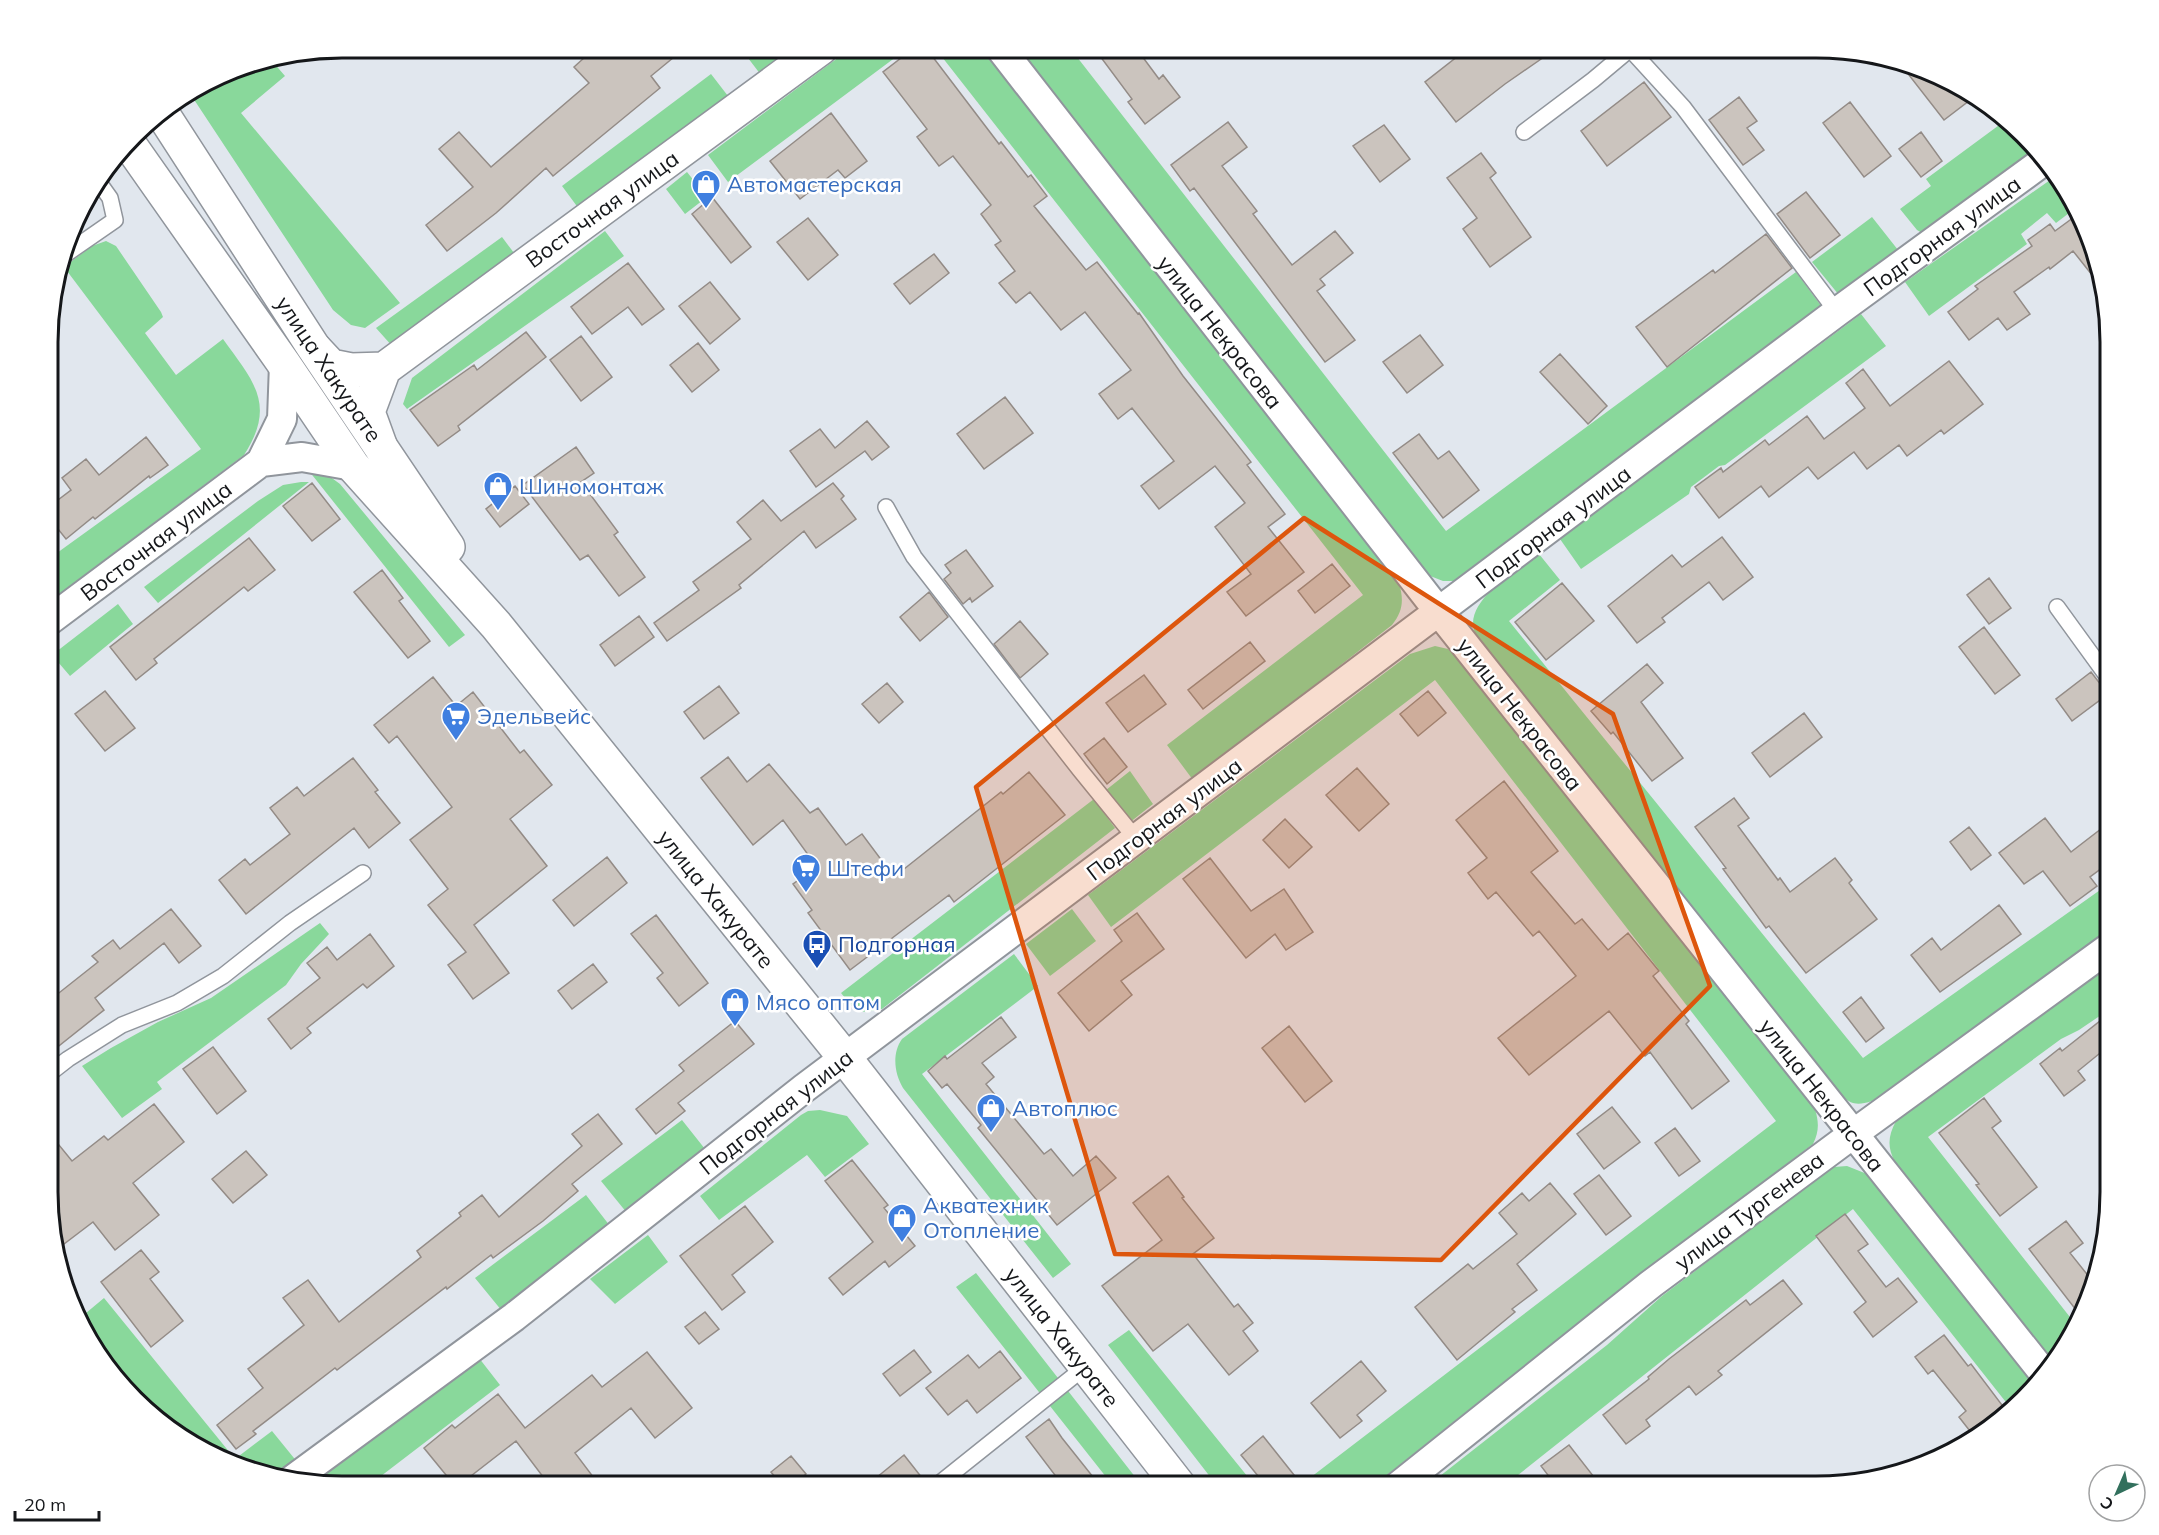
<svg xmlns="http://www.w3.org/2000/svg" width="2159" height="1535" font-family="Mulish,sans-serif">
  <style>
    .green { fill: #89d89b }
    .building { fill: #cbc4be; stroke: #938b86; stroke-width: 1.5 }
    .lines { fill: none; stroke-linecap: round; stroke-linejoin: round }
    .service-casing { stroke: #90959c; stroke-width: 18 }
    .minor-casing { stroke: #90959c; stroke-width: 32 }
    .tertiary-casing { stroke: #90959c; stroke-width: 36 }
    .primary-casing { stroke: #90959c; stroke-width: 36 }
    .service { stroke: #fff; stroke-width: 15 }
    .minor { stroke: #fff; stroke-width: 28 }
    .tertiary { stroke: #fff; stroke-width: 33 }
    .primary { stroke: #fff; stroke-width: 33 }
    .marked { fill: #dd560d; fill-opacity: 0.2; stroke: #dd560d; stroke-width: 4.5; stroke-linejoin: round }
    .labels { text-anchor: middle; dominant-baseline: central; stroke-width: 5; stroke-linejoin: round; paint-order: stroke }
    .shop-label { font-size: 22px; fill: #366cbe; stroke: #fff; text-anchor: start }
    .street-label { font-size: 22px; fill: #15171a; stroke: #fff }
    .transit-label { font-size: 22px; fill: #164399; stroke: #fff; text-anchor: start }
    .rim { fill: none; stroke: #15171a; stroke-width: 3 }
  </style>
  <rect width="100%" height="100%" fill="#e1e7ee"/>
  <!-- green -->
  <path class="green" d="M760,48H791L793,51L761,75L748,58Z
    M851,48H908L728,182L708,155Z
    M935,48H981L1399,583C1404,600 1403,611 1392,625L1193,780L1167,745L1363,595Z
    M1015,48H1070L1446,531L1796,272L1825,311L1461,581H1443L1425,574Z
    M273,62L285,76L241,113L400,303L365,328L351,325L333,310L191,95L230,70Z
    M711,74L728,96L579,209L562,186Z
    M2006,120L2033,154L1922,233L1917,230L1900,209L1931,186L1926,179Z
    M687,172L707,197L685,214L666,189Z
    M2053,178L2077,207L2056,223L2047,213L2021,234L2027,244L1929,316L1905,282Z
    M1872,217L1902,255L1843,300L1812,262Z
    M605,231L624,256L407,409L403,404L412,378Z
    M502,237L514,253L393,347L376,328Z
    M106,241L116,246L161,312L163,317L145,333L176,375L223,339C253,381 277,404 244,455L50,601V558L201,449L64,267L92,246Z
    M1861,314L1886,346L1725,465L1719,466L1691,487L1689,494L1581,569L1560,539Z
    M309,471L325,473L340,484L465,635L449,647Z
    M301,482H309L158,603L144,587L258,501L283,485Z
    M1539,554L1560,580L1509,621L1863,1058L2110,883V932L1872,1101C1848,1109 1845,1098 1830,1081L1475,633C1462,601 1518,570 1539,554Z
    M118,604L133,624L70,676L52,655Z
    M1435,646L1448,649L1461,660L1810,1096C1817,1113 1822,1127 1813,1144L1608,1299L1372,1487H1298L1776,1121L1435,680L1111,927L1088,895L1410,654Z
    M1130,771L1153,804L1129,823L1106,790Z
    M1094,799L1115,828L882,1009L866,1012L855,1010L841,993Z
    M1072,909L1096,941L1050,976L1026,944Z
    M320,923L329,934L301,964L286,985L157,1082L162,1089L122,1118L82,1066L111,1048L158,1022L211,998Z
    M1014,954L1038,986L922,1074L1071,1264L1053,1278L903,1088C894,1073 892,1053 902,1039Z
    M2110,966V1009L2079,1030L2061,1039L1928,1137L2077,1326L2055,1364L1895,1162C1887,1147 1888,1136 1896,1121Z
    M820,1110L847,1116L869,1144L825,1177L807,1155L719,1220L700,1196L801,1115L808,1111Z
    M682,1120L705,1149L627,1213L601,1181Z
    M1847,1166L1867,1174L2036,1383L2009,1406L1853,1209L1503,1487H1426L1607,1345L1662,1296L1825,1173L1834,1167Z
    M586,1195L610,1226L502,1311L475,1278Z
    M648,1235L668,1262L615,1304L590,1279Z
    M976,1273L1143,1487H1114L956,1287Z
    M104,1298L235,1459L272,1431L298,1463L280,1478L247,1471L163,1426L87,1340L80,1318Z
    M1129,1330L1256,1487H1218L1108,1345Z
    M479,1358L500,1385L368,1486H323L309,1484Z"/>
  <!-- building -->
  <path class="building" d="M595,48H685L651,76L660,88L553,176L546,168L496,213L447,251L426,225L473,187L439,149L459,132L491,167L589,83L574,67Z
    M914,48H926L999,144L1001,142L1028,177L1031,175L1047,196L1034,206L1086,270L1097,262L1138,314L1139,313L1183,376L1251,462L1247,465L1285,514L1268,527L1304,572L1246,616L1227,592L1251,574L1215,527L1245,503L1215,466L1159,509L1141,486L1174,461L1132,408L1118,419L1099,394L1131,370L1085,312L1061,330L1030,292L1016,303L999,283L1015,271L995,245L1001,241L981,214L991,205L953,156L939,166L917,137L927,129L883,72Z
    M1094,48H1136L1159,79L1163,75L1180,97L1145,124L1128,102L1132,99Z
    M1557,48L1505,84L1456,122L1425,82L1467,49Z
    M1898,61L1912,64L1974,97L1944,120Z
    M1644,82L1671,117L1607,166L1581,131Z
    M1739,97L1757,121L1747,128L1764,150L1743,165L1709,120Z
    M1850,102L1891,156L1864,177L1823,123Z
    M831,113L867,161L845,178L838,170L800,199L770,161Z
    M1228,122L1247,147L1222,166L1257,211L1253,214L1292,265L1335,231L1353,253L1320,279L1325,285L1317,291L1355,340L1325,362L1194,188L1190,191L1171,165Z
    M1384,125L1410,159L1380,182L1353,146Z
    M1921,132L1942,161L1921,177L1899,149Z
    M1481,153L1496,173L1490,178L1531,237L1490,267L1463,229L1477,218L1447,178Z
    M1806,192L1840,235L1810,258L1777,214Z
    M712,197L751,247L731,263L692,214Z
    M2081,212L2100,285L2073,251L2050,269L2049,267L2014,292L2030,314L2007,330L1998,318L1969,340L1948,312L1978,289L1975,286L2032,246L2028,240L2050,224L2055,231Z
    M808,218L838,255L808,280L777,242Z
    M1766,234L1792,268L1667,367L1636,327L1713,270L1715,273Z
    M934,254L949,273L910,304L894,284Z
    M628,263L664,309L642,325L628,307L592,334L571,307Z
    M710,282L740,319L710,344L679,306Z
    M526,332L546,357L458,426L460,430L438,446L410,410L474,365L477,370Z
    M1420,335L1443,365L1407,393L1383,362Z
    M581,336L612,377L581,401L550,360Z
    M698,343L719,370L692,392L670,365Z
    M1560,354L1607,406L1588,424L1540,372Z
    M1949,361L1983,404L1944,434L1941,430L1907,456L1899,445L1867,469L1854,452L1818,479L1808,467L1769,497L1761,486L1719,518L1695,487L1721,468L1723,472L1765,440L1769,445L1807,416L1824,439L1865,408L1846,383L1863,369L1890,406Z
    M1005,397L1033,433L984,469L957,434Z
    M867,421L889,447L872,460L865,451L816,487L790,451L820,429L835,448Z
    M1419,434L1438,459L1449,451L1479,490L1443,518L1393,453Z
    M146,437L168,465L150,478L149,476L95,519L93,517L66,539L50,519V506L71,490L62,478L86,459L99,475Z
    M576,447L594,473L581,482L618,532L614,535L645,577L619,596L588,555L580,560L523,485Z
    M312,483L340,519L312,541L283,506Z
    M833,483L844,496L841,499L856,519L816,548L804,531L739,585L741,588L667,641L654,623L699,590L693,582L751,539L737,522L763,500L781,521Z
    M515,486L529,504L500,527L486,509Z
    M1722,537L1753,577L1723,600L1709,582L1662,618L1665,622L1637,643L1608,606L1672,555L1682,567Z
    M249,538L275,570L248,591L244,587L154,659L157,663L136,680L110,647Z
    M966,550L993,586L972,602L970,598L963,604L944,579L951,573L945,565Z
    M1332,564L1350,586L1315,613L1298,591Z
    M382,570L403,598L399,601L430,641L408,658L354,592Z
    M1989,578L2011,608L1989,624L1967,595Z
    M1562,583L1594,621L1546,660L1515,622Z
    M929,592L948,617L920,641L900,617Z
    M639,616L654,637L615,666L600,645Z
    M1020,621L1048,654L1020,678L994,644Z
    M1984,627L2020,675L1995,694L1959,647Z
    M1250,642L1265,661L1203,709L1188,690Z
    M1647,664L1663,683L1641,702L1683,758L1652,781L1613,732L1611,734L1591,711Z
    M2091,672L2108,694L2072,721L2056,699Z
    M1144,675L1166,704L1128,732L1106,703Z
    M433,677L456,706L473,692L520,753L524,750L552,785L510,819L547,866L474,925L509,973L473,999L448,965L466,952L428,905L448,889L410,840L452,807L397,736L389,743L374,725Z
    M887,683L903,702L879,723L862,704Z
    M719,686L739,713L704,739L684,712Z
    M105,691L135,728L105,751L75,714Z
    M1428,691L1446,713L1418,736L1400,714Z
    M1804,713L1822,737L1770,777L1752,753Z
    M1104,738L1127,767L1107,784L1084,754Z
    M728,757L747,782L769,764L810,813L818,808L846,845L862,834L894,877L1001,792L1003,794L1029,772L1065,815L954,902L949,895L850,970L808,913L812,910L793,884L817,867L783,820L753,845L701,778Z
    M353,758L378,790L375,792L400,823L369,848L354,828L246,914L219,880L245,859L250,865L290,834L270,808L297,787L304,796Z
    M1357,768L1389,804L1359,831L1326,795Z
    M1504,781L1558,851L1531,872L1575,924L1582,919L1608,950L1628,933L1659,971L1653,976L1689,1021L1686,1024L1729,1081L1692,1109L1650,1052L1645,1056L1609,1011L1529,1075L1498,1038L1576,976L1539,931L1533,936L1496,892L1488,899L1468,873L1487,858L1456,820Z
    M1734,798L1749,818L1738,826L1778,880L1780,878L1790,892L1835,858L1852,880L1849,883L1877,919L1806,973L1769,926L1766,928L1723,869L1726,868L1695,827Z
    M2045,818L2071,852L2110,822V862L2090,877L2097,886L2070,906L2043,871L2024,884L1999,853Z
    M1285,819L1312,847L1289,868L1263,840Z
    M1969,827L1991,855L1971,870L1950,842Z
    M607,857L627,883L574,926L553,900Z
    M1210,858L1251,911L1284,889L1313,932L1286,950L1275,934L1246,958L1183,879Z
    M1999,905L2021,934L1940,992L1911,955L1932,938L1941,950Z
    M171,909L201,946L179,963L164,943L95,998L104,1010L50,1053V1000L98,962L92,956L113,940L120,949Z
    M1137,913L1164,949L1121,981L1132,995L1089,1031L1058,993L1122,941L1114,930Z
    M656,915L708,983L679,1006L657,978L663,973L631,934Z
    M370,934L394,966L367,988L363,984L307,1028L311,1033L291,1049L268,1019L320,978L307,963L327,947L337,960Z
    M593,964L607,982L572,1009L558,991Z
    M1861,997L1884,1028L1866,1042L1843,1012Z
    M2110,1013V1045L2078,1071L2085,1080L2064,1096L2040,1064L2060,1048L2062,1051Z
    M1001,1017L1016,1037L982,1063L994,1077L986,1084L1044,1154L1051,1149L1073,1176L1096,1156L1116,1178L1057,1225L978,1128L981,1125L947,1084L942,1088L928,1071L945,1056L947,1059Z
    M735,1021L754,1044L678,1103L685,1111L656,1134L636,1109L684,1071L679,1065Z
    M1289,1026L1332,1081L1305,1102L1262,1048Z
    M213,1047L246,1091L217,1114L183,1069Z
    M1984,1098L2001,1121L1992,1128L2037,1187L2000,1216L1976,1185L1979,1184L1939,1133Z
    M154,1104L184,1142L133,1183L159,1215L115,1250L93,1222L64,1244L50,1227V1134L72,1161L104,1136L108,1140Z
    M1612,1107L1640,1142L1604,1169L1577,1134Z
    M598,1114L622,1144L572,1184L578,1191L543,1221L493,1258L491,1255L447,1289L446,1287L337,1370L335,1368L253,1431L256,1434L236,1449L217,1425L263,1388L248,1369L304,1325L283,1298L308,1280L339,1322L421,1257L417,1251L461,1216L459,1213L482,1195L499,1217L582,1146L572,1134Z
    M1675,1128L1700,1161L1679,1176L1655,1143Z
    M246,1151L267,1175L233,1203L212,1179Z
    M852,1160L888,1205L884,1208L915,1246L889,1267L885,1261L843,1295L829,1278L873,1242L825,1181Z
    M1599,1175L1631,1216L1606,1235L1574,1194Z
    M1168,1176L1184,1197L1182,1198L1214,1238L1193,1254L1234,1307L1238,1304L1253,1323L1243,1331L1258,1351L1229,1375L1188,1324L1153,1351L1102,1286L1162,1240L1133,1203Z
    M1550,1183L1576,1214L1517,1264L1537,1290L1512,1309L1515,1312L1457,1360L1415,1307L1468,1264L1473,1269L1517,1234L1499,1213L1522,1193L1529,1201Z
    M745,1206L773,1242L732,1275L745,1292L722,1310L680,1256Z
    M1845,1214L1868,1244L1858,1251L1886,1287L1898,1278L1917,1302L1873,1337L1854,1312L1866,1302L1816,1236Z
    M2066,1221L2083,1243L2070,1253L2094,1283L2090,1298L2076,1310L2029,1249Z
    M141,1250L159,1272L150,1279L183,1321L151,1347L101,1282Z
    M1783,1280L1802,1304L1718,1371L1722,1375L1696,1395L1689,1386L1646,1420L1650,1426L1626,1444L1603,1415L1649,1379L1648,1377L1669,1359L1746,1300L1750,1305Z
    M705,1312L719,1329L699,1344L685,1327Z
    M1944,1335L1968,1366L1971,1364L2005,1409L1973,1435L1959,1417L1966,1411L1933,1370L1928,1374L1915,1357Z
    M914,1350L931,1372L900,1396L883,1374Z
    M1000,1351L1021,1378L977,1413L967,1400L948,1415L926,1388L968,1355L979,1368Z
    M647,1352L692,1408L655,1438L631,1408L575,1453L594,1478L583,1486H550L516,1441L458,1486H455L424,1448L452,1425L455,1428L498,1394L525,1428L592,1375L602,1387Z
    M1361,1361L1386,1391L1357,1415L1362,1421L1340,1438L1311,1403Z
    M1049,1419L1062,1438L1101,1487H1064L1026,1437Z
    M1263,1436L1294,1475L1280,1487H1267L1241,1455Z
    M1569,1445L1594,1477L1581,1487H1557L1541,1466Z
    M904,1455L926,1483L925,1487H865Z
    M791,1456L806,1474L790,1487H783L771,1472Z"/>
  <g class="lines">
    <!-- service casing -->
    <g class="service-casing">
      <path id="service" d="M1524,132L1593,80L1630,49L1683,107L1837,312
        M66,254L115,220L110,198L100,184
        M886,507L914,557L1080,770L1137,840
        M2057,607L2110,680
        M50,1073L68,1059L122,1025L177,1003L223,976L290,923L363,873
        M935,1487L1085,1367"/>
    </g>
    <!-- minor casing -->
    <g class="minor-casing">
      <path id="minor" d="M1000,48L1439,612L2046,1376
        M261,462L302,457L353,466
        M50,620L261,462L282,419L284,364
        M292,1480L514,1317L803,1089L1837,312L2041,163
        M1397,1487L1651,1284L1853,1134L2110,947"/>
    </g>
    <!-- tertiary casing -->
    <g class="tertiary-casing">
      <path id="tertiary" d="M316,350L331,366L351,370L384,369
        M384,369L821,48
        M380,445L368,412L384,369"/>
    </g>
    <!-- primary casing -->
    <g class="primary-casing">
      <path id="primary" d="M162,113L312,345L448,547
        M130,145L284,364L353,466L496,625L845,1058L1180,1487"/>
    </g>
    <!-- service -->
    <use href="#service" class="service"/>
    <!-- minor -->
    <use href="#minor" class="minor"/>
    <!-- tertiary -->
    <use href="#tertiary" class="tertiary"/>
    <!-- primary -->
    <use href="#primary" class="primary"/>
  </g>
  <!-- marked area -->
  <path class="marked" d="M1304,518L1613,714L1710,986L1441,1260L1115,1254L976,787Z"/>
  <!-- icons -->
  <defs>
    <g id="shop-pin" transform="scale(1.5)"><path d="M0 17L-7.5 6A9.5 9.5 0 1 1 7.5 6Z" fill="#3f7fe0" stroke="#fff"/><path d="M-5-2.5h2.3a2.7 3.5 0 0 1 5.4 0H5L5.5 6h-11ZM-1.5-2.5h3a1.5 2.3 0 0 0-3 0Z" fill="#fff"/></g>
    <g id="supermarket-pin" transform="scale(1.5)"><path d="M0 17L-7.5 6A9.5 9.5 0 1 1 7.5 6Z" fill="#3f7fe0" stroke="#fff"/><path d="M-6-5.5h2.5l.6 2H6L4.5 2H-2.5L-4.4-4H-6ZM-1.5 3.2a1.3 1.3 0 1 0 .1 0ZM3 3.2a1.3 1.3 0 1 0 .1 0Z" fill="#fff"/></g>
    <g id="bus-pin" transform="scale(1.5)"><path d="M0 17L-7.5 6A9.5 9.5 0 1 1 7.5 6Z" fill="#1a4fb4" stroke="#fff"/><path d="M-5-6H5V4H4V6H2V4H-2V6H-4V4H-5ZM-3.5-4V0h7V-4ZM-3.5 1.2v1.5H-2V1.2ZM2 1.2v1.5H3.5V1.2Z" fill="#fff"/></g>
  </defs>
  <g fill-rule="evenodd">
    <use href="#shop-pin" x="706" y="184"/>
    <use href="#shop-pin" x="498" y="486"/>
    <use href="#supermarket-pin" x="456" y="716"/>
    <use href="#supermarket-pin" x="806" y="868"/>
    <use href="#bus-pin" x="817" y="944"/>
    <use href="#shop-pin" x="735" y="1002"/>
    <use href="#shop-pin" x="991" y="1108"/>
    <use href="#shop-pin" x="902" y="1218"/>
  </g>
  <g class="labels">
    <!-- shop labels -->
    <g class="shop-label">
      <text x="727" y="184">Автомастерская</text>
      <text x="519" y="486">Шиномонтаж</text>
      <text x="477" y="716">Эдельвейс</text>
      <text x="827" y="868">Штефи</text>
      <text x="756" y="1002">Мясо оптом</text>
      <text x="1012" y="1108">Автоплюс</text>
      <text x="923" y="1205">Акватехник<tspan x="923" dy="25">Отопление</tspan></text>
    </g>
    <!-- street labels -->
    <g class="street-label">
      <text transform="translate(602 209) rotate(-36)">Восточная улица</text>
      <text transform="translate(1942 236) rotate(-36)">Подгорная улица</text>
      <text transform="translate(1220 332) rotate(52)">улица Некрасова</text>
      <text transform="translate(329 369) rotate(56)">улица Хакурате</text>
      <text transform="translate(1553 527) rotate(-37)">Подгорная улица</text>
      <text transform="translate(156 541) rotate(-37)">Восточная улица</text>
      <text transform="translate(1520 714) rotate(52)">улица Некрасова</text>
      <text transform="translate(1164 819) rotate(-37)">Подгорная улица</text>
      <text transform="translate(716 899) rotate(51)">улица Хакурате</text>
      <text transform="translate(1822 1095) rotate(52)">улица Некрасова</text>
      <text transform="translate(776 1112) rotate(-38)">Подгорная улица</text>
      <text transform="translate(1749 1211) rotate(-37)">улица Тургенева</text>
      <text transform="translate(1062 1337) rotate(52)">улица Хакурате</text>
    </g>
    <!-- transit labels -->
    <g class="transit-label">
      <text x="838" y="944">Подгорная</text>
    </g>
  </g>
  <!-- crop -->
  <path d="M0 0H2159V1535H0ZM342 58H1816A284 284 0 0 1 2100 342V1192A284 284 0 0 1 1816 1476H342A284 284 0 0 1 58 1192V342A284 284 0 0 1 342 58Z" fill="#fff" fill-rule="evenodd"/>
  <path class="rim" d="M342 58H1816A284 284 0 0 1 2100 342V1192A284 284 0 0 1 1816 1476H342A284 284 0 0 1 58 1192V342A284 284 0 0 1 342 58Z"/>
  <!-- north arrow -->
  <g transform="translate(2117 1493) rotate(224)"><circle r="28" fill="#ffffff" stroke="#a1a2a3" stroke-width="1.5"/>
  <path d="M0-4.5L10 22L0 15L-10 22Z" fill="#32705d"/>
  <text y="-9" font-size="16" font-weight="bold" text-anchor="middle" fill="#15171a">С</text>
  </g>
  <!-- scale -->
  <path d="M15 1511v9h84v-9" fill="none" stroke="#15171a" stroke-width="3"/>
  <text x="24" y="1511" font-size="18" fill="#15171a" stroke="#ffffff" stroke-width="4.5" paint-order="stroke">20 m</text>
</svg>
